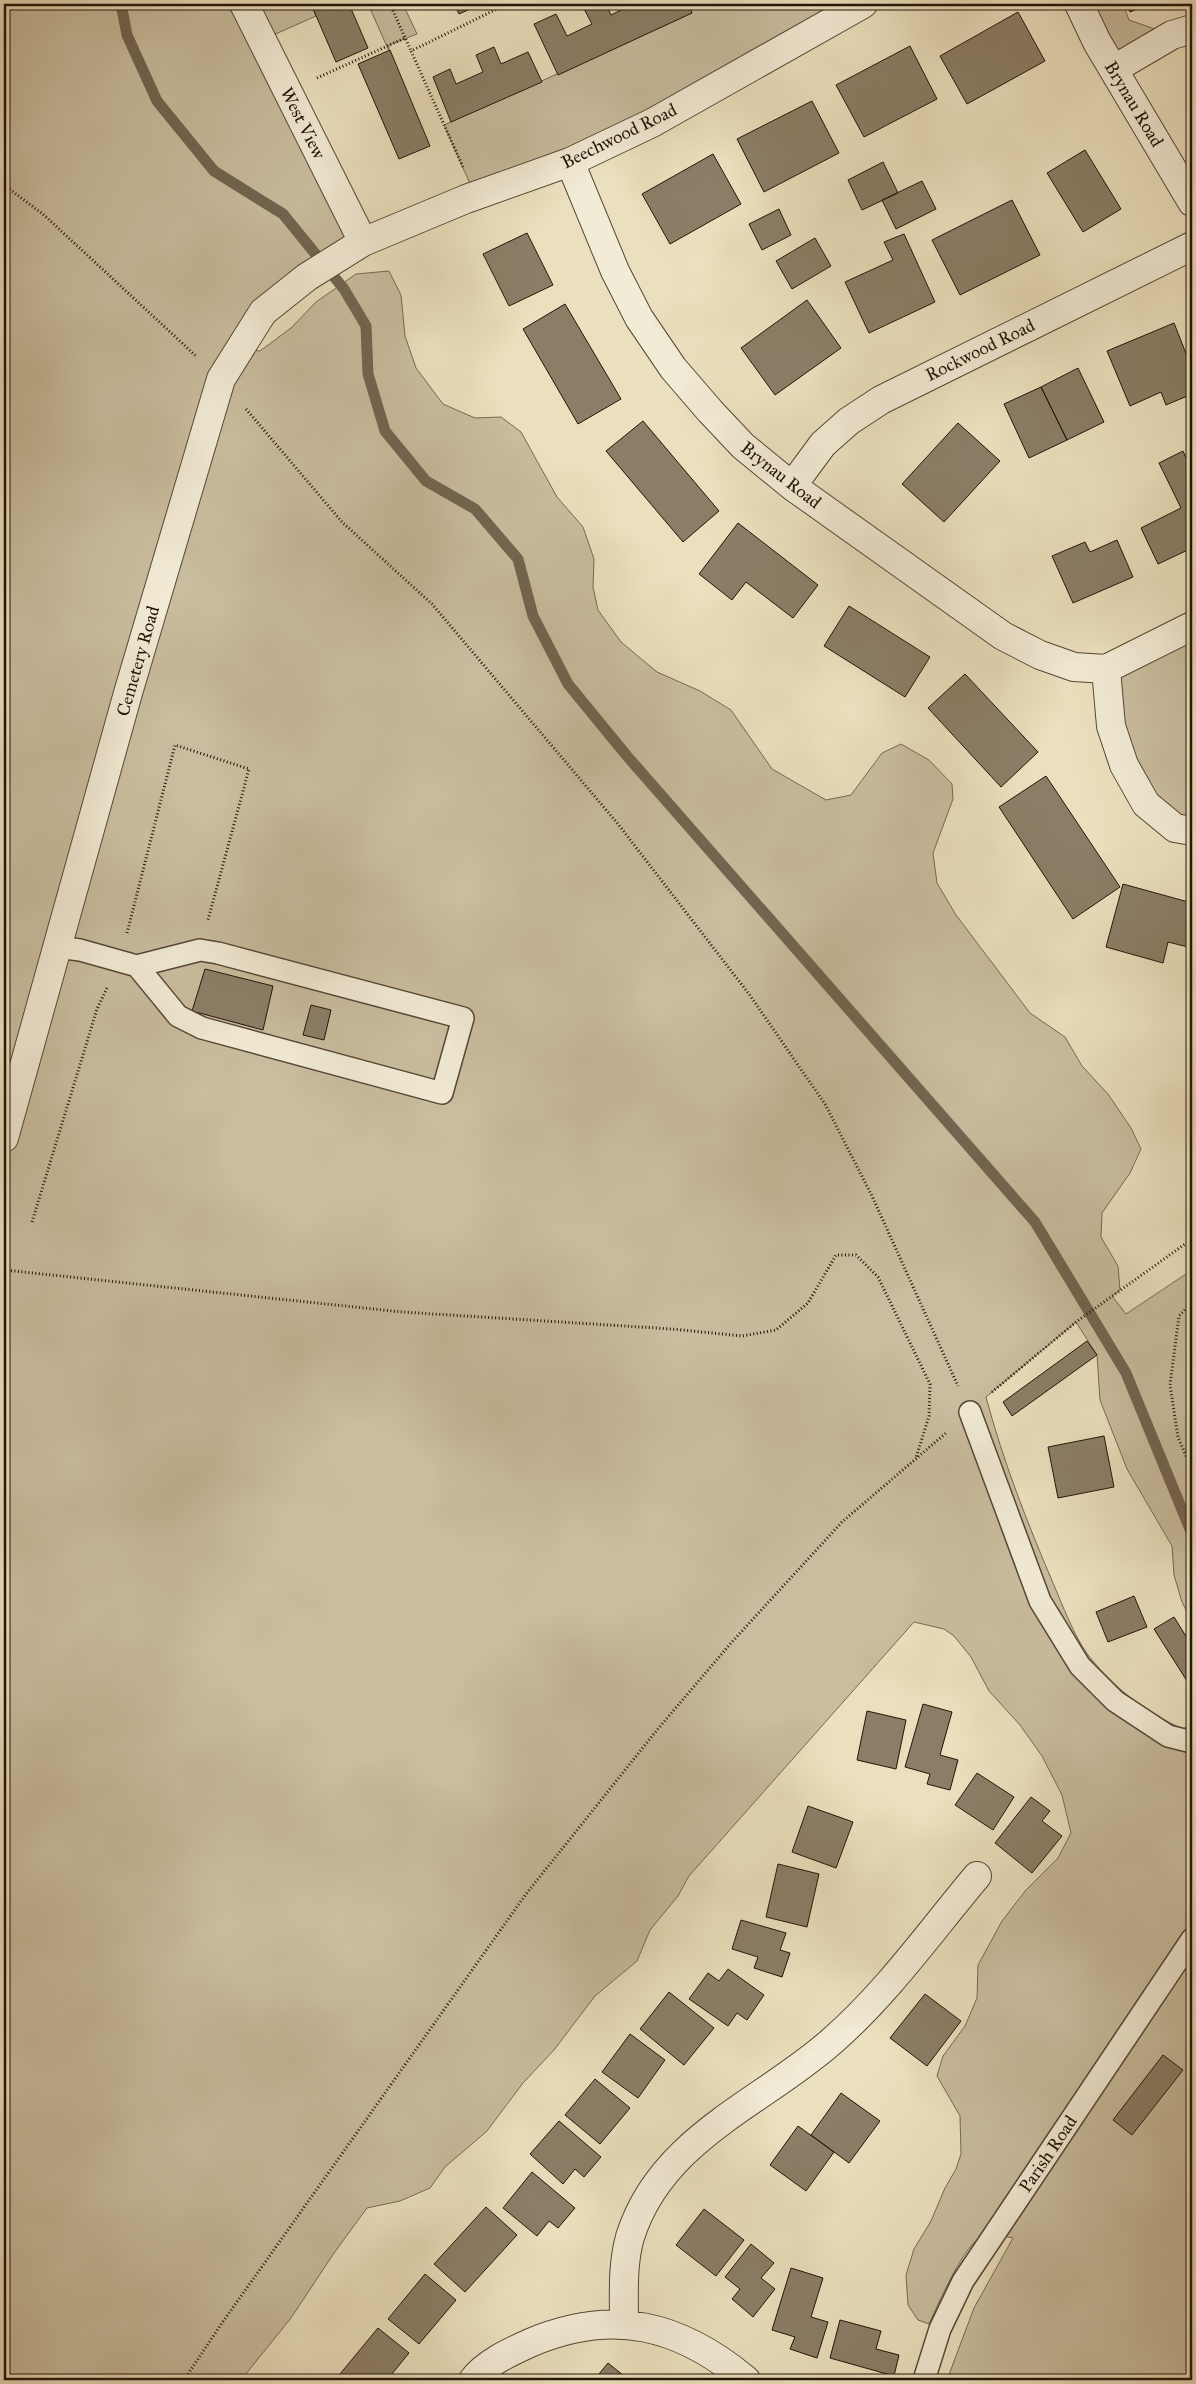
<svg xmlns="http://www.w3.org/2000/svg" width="1196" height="2384" font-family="'IM FELL Great Primer',serif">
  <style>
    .green { fill: #c9bd9f; stroke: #766854 }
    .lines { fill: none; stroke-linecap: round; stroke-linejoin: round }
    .stream { stroke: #726550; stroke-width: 11 }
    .building { fill: #8b7e67; stroke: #221408 }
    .lane-casing { stroke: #544736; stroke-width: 24 }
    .street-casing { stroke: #544736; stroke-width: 30 }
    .path { stroke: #221408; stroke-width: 3; stroke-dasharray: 1 2.5; stroke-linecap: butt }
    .lane { stroke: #f2ebd5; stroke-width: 21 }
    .street { stroke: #f2ebd5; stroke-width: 28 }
    .labels { text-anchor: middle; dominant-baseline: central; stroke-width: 4; stroke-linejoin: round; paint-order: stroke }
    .street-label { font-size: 18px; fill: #221408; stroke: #f2ebd5 }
  </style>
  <rect width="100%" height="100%" fill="#ebe0be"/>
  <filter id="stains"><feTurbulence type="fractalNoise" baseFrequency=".004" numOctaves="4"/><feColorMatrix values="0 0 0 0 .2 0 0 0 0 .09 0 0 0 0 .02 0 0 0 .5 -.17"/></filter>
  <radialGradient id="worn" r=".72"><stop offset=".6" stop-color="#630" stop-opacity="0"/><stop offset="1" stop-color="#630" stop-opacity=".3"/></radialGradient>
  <!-- green -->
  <path class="green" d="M4,4H311L316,16L262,40L363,242L240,349L260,351L291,328L316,302L356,274L389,271L401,295L405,336L416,368L443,404L475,418L501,417L521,432L557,497L583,527L594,559L593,587L598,610L621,642L657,672L700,691L731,710L772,769L826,800L851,795L882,753L901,744L929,760L952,784L953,799L933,853L937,883L956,915L1030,1013L1065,1037L1082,1066L1108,1094L1131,1128L1141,1149L1130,1173L1102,1213L1101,1237L1118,1266L1120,1290L1112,1296L1126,1314L1192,1270V1622L1182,1602L1174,1575L1172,1546L1127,1469L1100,1400L1097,1355L1076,1322L986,1397C1003,1461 1027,1522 1053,1583C1063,1606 1073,1634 1088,1655C1114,1688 1145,1712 1183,1729L1192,1724V2380H947L974,2308L1013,2238C1002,2236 993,2233 983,2236C964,2243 938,2305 929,2324L918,2320L908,2305L906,2275L914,2249L931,2221L945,2188L956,2169L961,2154L960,2116L937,2076L943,2056L965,2026L977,1998L978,1965L1002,1921L1026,1890L1058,1858L1071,1833L1062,1795L1042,1756L1020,1725L989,1691L971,1657L954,1636L944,1629L914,1622L689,1876L678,1896L650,1930L637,1961L595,1996L554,2050L523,2083L487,2131L445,2167L430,2188L400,2201L367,2208L334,2253L291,2318L241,2380H4Z
    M368,4H403L417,34L389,45V51Z
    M688,4H863L475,195L444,125L692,13Z
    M1079,4H1123L1129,20L1172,35L1114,69Z
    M1192,626V831L1146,804L1106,669Z"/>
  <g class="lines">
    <!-- stream -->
    <path class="stream" d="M121,4L127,35L157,101L214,171L283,214L344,289L366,326L368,374L385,431L426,481L475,509L518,559L533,616L568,684L627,756L1035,1222L1126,1373L1192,1534"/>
  </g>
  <!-- building -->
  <path class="building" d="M311,4H349L368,48L336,62Z
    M403,4H418L405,9Z
    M454,4H481L459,14Z
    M606,4L611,15L633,4H688L692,13L558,75L534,24L556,14L567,36L592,24L582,5Z
    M1126,4H1143L1144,6L1130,12Z
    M1018,12L1045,61L967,104L940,56Z
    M910,46L937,99L864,137L836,85Z
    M494,47L501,64L528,52L542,82L451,122L433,77L450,69L456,84L483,72L476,55Z
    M390,50L430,146L399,159L358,64Z
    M812,101L839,153L764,192L737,139Z
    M1085,150L1121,209L1083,232L1047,173Z
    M713,154L741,204L670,244L642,194Z
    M883,162L898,193L862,210L848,180Z
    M922,181L936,209L896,229L882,200Z
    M1012,200L1040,255L960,295L932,240Z
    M779,209L791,235L762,250L749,224Z
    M527,233L553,285L509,306L483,254Z
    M904,234L935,302L869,333L845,282L893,260L884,242Z
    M815,238L831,266L792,289L776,261Z
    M807,300L841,348L775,395L741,348Z
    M565,304L621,399L578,424L523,329Z
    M1174,323L1187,356L1192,354V394L1166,405L1161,392L1130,406L1107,351Z
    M1078,368L1104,422L1067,440L1041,387Z
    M1041,387L1067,440L1029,458L1004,404Z
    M643,421L719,511L683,542L606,451Z
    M958,423L1000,461L944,522L902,484Z
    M1183,451L1192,471V505L1186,508L1192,521V548L1158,564L1141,528L1181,508L1159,463Z
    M738,523L818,585L793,618L746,582L732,600L699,574Z
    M1117,540L1133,577L1073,603L1052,556L1085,542L1090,552Z
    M849,606L930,657L905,697L824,646Z
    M965,674L1038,752L1001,787L928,708Z
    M1046,776L1120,887L1073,919L999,807Z
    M1123,884L1192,903V948L1168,942L1163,963L1106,947Z
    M205,969L273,986L263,1030L192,1011Z
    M311,1005L331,1010L324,1040L303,1035Z
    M1087,1341L1097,1355L1012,1416L1003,1402Z
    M1104,1436L1114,1487L1058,1498L1048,1447Z
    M1134,1596L1147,1627L1108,1642L1096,1612Z
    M1174,1617L1192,1646V1678L1187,1681L1154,1629Z
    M923,1704L952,1712L940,1755L958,1760L950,1790L927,1784L930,1774L905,1767Z
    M867,1711L906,1720L896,1769L857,1760Z
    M977,1773L1014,1797L993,1830L955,1805Z
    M1031,1797L1050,1811L1042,1821L1062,1836L1032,1873L995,1843Z
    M808,1806L853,1822L836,1868L792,1852Z
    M778,1864L819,1874L807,1927L766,1917Z
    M741,1920L786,1933L780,1950L790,1953L782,1977L754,1968L758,1957L732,1949Z
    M728,1969L764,1995L747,2020L737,2013L728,2026L689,1999L708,1973L719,1981Z
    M669,1992L714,2028L684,2065L640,2029Z
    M925,1994L961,2021L927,2066L890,2038Z
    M630,2034L665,2060L638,2098L602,2072Z
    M1163,2055L1183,2070L1132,2135L1113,2120Z
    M595,2079L630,2108L600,2144L565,2115Z
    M841,2093L880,2121L849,2163L811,2135Z
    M559,2121L601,2157L584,2177L575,2169L563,2184L530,2154Z
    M798,2126L834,2152L806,2191L770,2165Z
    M532,2172L575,2208L558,2228L549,2221L537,2236L503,2208Z
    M486,2207L517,2235L465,2292L434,2264Z
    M704,2209L744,2240L716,2276L676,2245Z
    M751,2244L774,2263L761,2278L775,2289L753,2317L732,2299L740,2289L725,2277Z
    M791,2268L823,2278L811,2317L828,2322L817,2358L790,2349L795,2337L772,2330Z
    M425,2274L456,2300L419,2344L388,2319Z
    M840,2320L881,2331L876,2349L899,2355L894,2376L830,2358Z
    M378,2328L409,2353L387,2380H335Z
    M608,2363L629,2380H594Z"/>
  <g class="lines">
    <!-- lane casing -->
    <g class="lane-casing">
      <path id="lane" d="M58,947L80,950L137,966L200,950L218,953L463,1018L442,1093L202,1028L178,1016L137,966
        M970,1412L1040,1601L1080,1666L1115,1701L1168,1736L1192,1742
        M924,2380L940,2329L963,2281L1192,1939"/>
    </g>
    <!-- street casing -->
    <g class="street-casing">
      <path id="street" d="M244,4L363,242
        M1079,4L1097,42L1192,202
        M1114,69L1172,35L1192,29
        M570,162L615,271L639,318L673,368L710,411L743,446L792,486L1003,636L1040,655L1074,667L1106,669L1192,626
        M792,486L823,444L849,421L881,400L1192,246
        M1106,669L1111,726L1124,765L1146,804L1175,828L1192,831
        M4,1138L128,693L221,379L263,312L307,277L363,242L466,199L570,162L652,123L863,4
        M624,2324C624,2295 622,2265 630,2237C661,2138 761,2104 832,2041C887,1993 930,1932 977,1876
        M473,2380C486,2363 510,2352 530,2343C612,2308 679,2324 746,2380"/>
    </g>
    <!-- path -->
    <path class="path" d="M390,4L411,51
      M317,78L405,38
      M463,167L411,51L507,4
      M4,185L44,215L196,356
      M246,409L342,522L432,604L618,824L749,994L825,1104L872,1196L958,1386
      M127,933L175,745L249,769L208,920
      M32,1222L97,1009L107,988
      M4,1270L402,1312L672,1329L742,1336L776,1330L808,1303L836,1255H856L878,1277L930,1384L929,1416L916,1458
      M1192,1302L1179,1316L1170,1385L1178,1437L1192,1470
      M992,1392L1076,1322L1192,1239
      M184,2380L222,2323L526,1894L657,1730L731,1643L842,1522L946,1433"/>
    <!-- lane -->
    <use href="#lane" class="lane"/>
    <!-- street -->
    <use href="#street" class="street"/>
  </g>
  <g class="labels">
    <!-- street labels -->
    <g class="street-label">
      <text transform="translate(1134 104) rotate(59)">Brynau Road</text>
      <text transform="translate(303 123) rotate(63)">West View</text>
      <text transform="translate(619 136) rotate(-26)">Beechwood Road</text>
      <text transform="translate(980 350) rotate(-26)">Rockwood Road</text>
      <text transform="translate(781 475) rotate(38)">Brynau Road</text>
      <text transform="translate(138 661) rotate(-74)">Cemetery Road</text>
      <text transform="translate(1048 2154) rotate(-56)">Parish Road</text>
    </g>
  </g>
  <!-- margin -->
  <rect width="1196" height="2384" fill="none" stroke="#ebe0be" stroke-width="20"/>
  <rect x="5" y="5" width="1186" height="2374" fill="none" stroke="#221408" stroke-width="2.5"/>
  <rect x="10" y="10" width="1176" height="2364" fill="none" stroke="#221408"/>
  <rect width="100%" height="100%" filter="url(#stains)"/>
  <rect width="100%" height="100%" fill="url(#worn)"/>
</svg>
